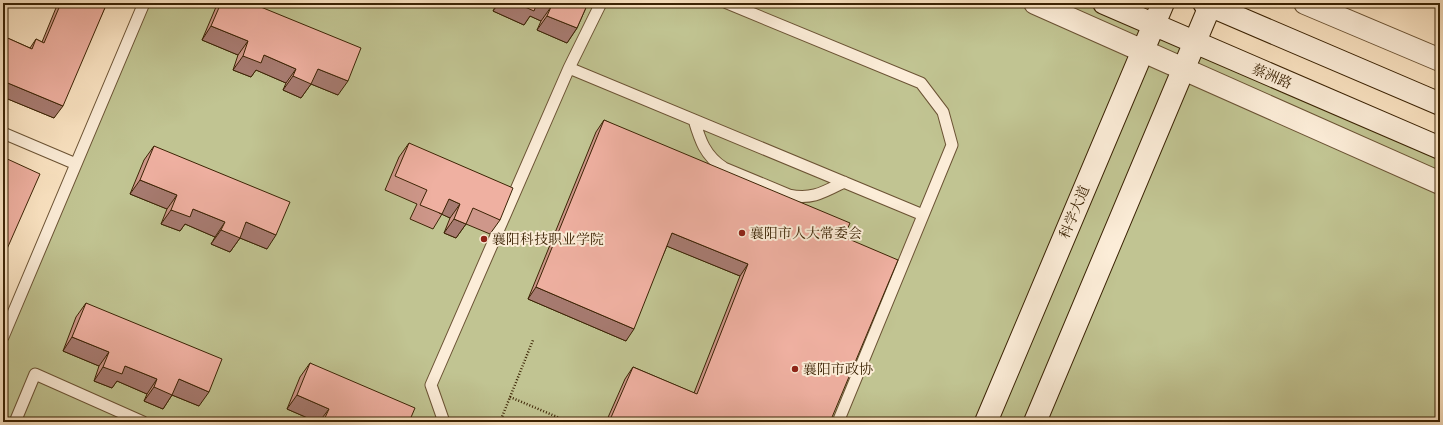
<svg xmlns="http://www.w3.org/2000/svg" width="1443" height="425" font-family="'EB Garamond','Noto Serif SC',serif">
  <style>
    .green { fill: #c1c492; stroke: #7e744b }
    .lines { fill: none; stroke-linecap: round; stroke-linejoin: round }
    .service-casing { stroke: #6b5334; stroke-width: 13 }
    .tertiary-casing { stroke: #6b5334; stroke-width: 24 }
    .secondary-casing { stroke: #3b2304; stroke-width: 24 }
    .path { stroke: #3b2304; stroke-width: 2.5; stroke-dasharray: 1 2; stroke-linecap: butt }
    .service { stroke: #fcedd8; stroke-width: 11 }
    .tertiary { stroke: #fcedd8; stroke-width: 22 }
    .secondary { stroke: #fcedd8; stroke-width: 22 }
    .wall { fill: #ce978a; stroke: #3b2304 }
    .shaded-wall { fill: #a77b71; stroke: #3b2304 }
    .building { fill: #efb0a1; stroke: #3b2304 }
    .poi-dot { fill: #8f2418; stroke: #fcedd8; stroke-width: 1.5 }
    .labels { text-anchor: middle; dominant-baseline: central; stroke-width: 4; stroke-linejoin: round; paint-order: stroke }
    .street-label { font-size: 14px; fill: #3b2304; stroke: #fcedd8 }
    .poi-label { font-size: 14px; fill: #3b2304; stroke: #fcedd8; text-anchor: start }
  </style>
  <rect width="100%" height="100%" fill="#fbe4c3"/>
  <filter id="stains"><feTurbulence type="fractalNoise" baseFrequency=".005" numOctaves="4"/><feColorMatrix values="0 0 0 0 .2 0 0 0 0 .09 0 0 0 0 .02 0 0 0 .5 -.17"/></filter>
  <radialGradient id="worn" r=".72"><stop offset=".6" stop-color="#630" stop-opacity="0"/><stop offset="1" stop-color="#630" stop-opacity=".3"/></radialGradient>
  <!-- green -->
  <path class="green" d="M144,3H1035L1055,24L1064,3H1104L1440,148V422H3V337Z"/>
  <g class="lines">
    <!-- service casing -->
    <g class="service-casing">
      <path id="service" d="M727,3L921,83L943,112L952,145L838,422
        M569,68L601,3
        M694,120C700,140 705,156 724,168L789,195C812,200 824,192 844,182
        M3,133L76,164
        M3,337L144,3
        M15,422L35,374L143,422
        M444,422L431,385L569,68L923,215"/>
    </g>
    <!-- tertiary casing -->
    <g class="tertiary-casing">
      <path id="tertiary" d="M1035,3L1440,183
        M1305,3L1440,60"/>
    </g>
    <!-- secondary casing -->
    <g class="secondary-casing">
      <path id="secondary" d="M1104,3L1440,148
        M1204,3L1440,104
        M986,422L1163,3
        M1035,422L1210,6"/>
    </g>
    <!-- path -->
    <path class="path" d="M510,397L569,422
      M500,422L533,340"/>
    <!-- service -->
    <use href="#service" class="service"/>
    <!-- tertiary -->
    <use href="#tertiary" class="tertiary"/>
    <!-- secondary -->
    <use href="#secondary" class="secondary"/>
  </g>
  <!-- wall -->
  <path class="wall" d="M58,3H107L54,118L3,97V36L30,48L36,39L42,42Z
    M218,3H251L338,95L311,84L301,98L283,90L286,83L256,70L251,77L233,70L238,55L202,40L216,7Z
    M497,3H588L577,28L567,43L537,30L541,21L530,16L524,25L493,11Z
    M604,120L844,237L830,422H606L625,379L633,367L694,393L740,276L667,246L626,341L528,299L596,132Z
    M409,143L500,220L490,234L466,224L456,238L444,233L450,218L442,214L433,229L410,219L417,204L385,190L399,157Z
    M154,146L267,249L240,238L230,252L211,244L215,237L185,224L180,231L161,224L167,209L130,194L144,160Z
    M86,303L199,406L172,395L163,409L144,401L147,394L117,381L112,388L94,381L99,366L63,351L76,317Z
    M310,363L409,422H317L287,409L300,377Z"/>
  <!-- shaded-wall -->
  <path class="shaded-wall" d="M472,3H484L482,7Z
    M499,3H542L551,7L541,21L530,16L524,25L493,11Z
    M547,16L577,28L567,43L537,30Z
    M211,26L248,41L238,55L202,40Z
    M264,55L296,69L286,83L256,70L251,77L233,70L243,56Z
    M318,69L348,81L338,95L311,84L301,98L283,90L293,76Z
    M3,81L63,106L54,118L3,97Z
    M140,180L177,195L167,209L130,194Z
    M449,199L460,204L450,218L439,213Z
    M193,209L225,222L215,237L185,224L180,231L161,224L171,210Z
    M454,219L466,224L456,238L444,233Z
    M246,222L276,235L267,249L240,238L230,252L211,244L221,230Z
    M672,233L748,264L740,276L664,245Z
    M536,287L634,329L626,341L528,299Z
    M72,337L109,352L99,366L63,351Z
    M125,366L157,379L147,394L117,381L112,388L94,381L103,367Z
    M179,379L209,392L199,406L172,395L163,409L144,401L154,387Z
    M297,395L329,409L319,422H317L287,409Z"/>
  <!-- building -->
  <path class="building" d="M61,3H107L63,106L3,81V36L32,49L36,39L44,43Z
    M221,3H251L361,48L348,81L318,69L311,84L293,76L296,69L264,55L261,63L243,56L248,41L211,26Z
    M516,3H537L534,11Z
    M542,3H588L577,28L547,16L551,7Z
    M604,120L850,223L844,237L898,260L830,422H609L633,367L697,394L748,264L672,233L634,329L536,287Z
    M409,143L513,188L500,220L473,208L466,224L454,219L460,204L449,199L442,214L420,205L427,190L395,176Z
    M154,146L290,202L276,235L246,222L240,238L221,230L225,222L193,209L190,217L171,210L177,195L140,180Z
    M3,157L40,174L3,258Z
    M86,303L222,359L209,392L179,379L172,395L154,387L157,379L125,366L122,374L103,367L109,352L72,337Z
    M310,363L415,408L409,422H359L351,418L349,422H323L329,409L297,395Z"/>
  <!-- markers -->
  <g class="poi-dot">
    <circle cx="742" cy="233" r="4"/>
    <circle cx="484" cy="239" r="4"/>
    <circle cx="795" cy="369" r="4"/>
  </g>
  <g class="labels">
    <!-- street labels -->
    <g class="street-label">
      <text transform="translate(1272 76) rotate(23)">蔡洲路</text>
      <text transform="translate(1074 212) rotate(-67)">科学大道</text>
    </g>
    <!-- poi labels -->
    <g class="poi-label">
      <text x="750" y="233">襄阳市人大常委会</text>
      <text x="492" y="239">襄阳科技职业学院</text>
      <text x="803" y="369">襄阳市政协</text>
    </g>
  </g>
  <!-- margin -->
  <rect width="1443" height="425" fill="none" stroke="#fbe4c3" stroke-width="16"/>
  <rect x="4" y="4" width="1435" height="417" fill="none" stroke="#3b2304" stroke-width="2"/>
  <rect x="8" y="8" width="1427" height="409" fill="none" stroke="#3b2304"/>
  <rect width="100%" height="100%" filter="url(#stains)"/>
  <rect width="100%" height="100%" fill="url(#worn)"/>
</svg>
